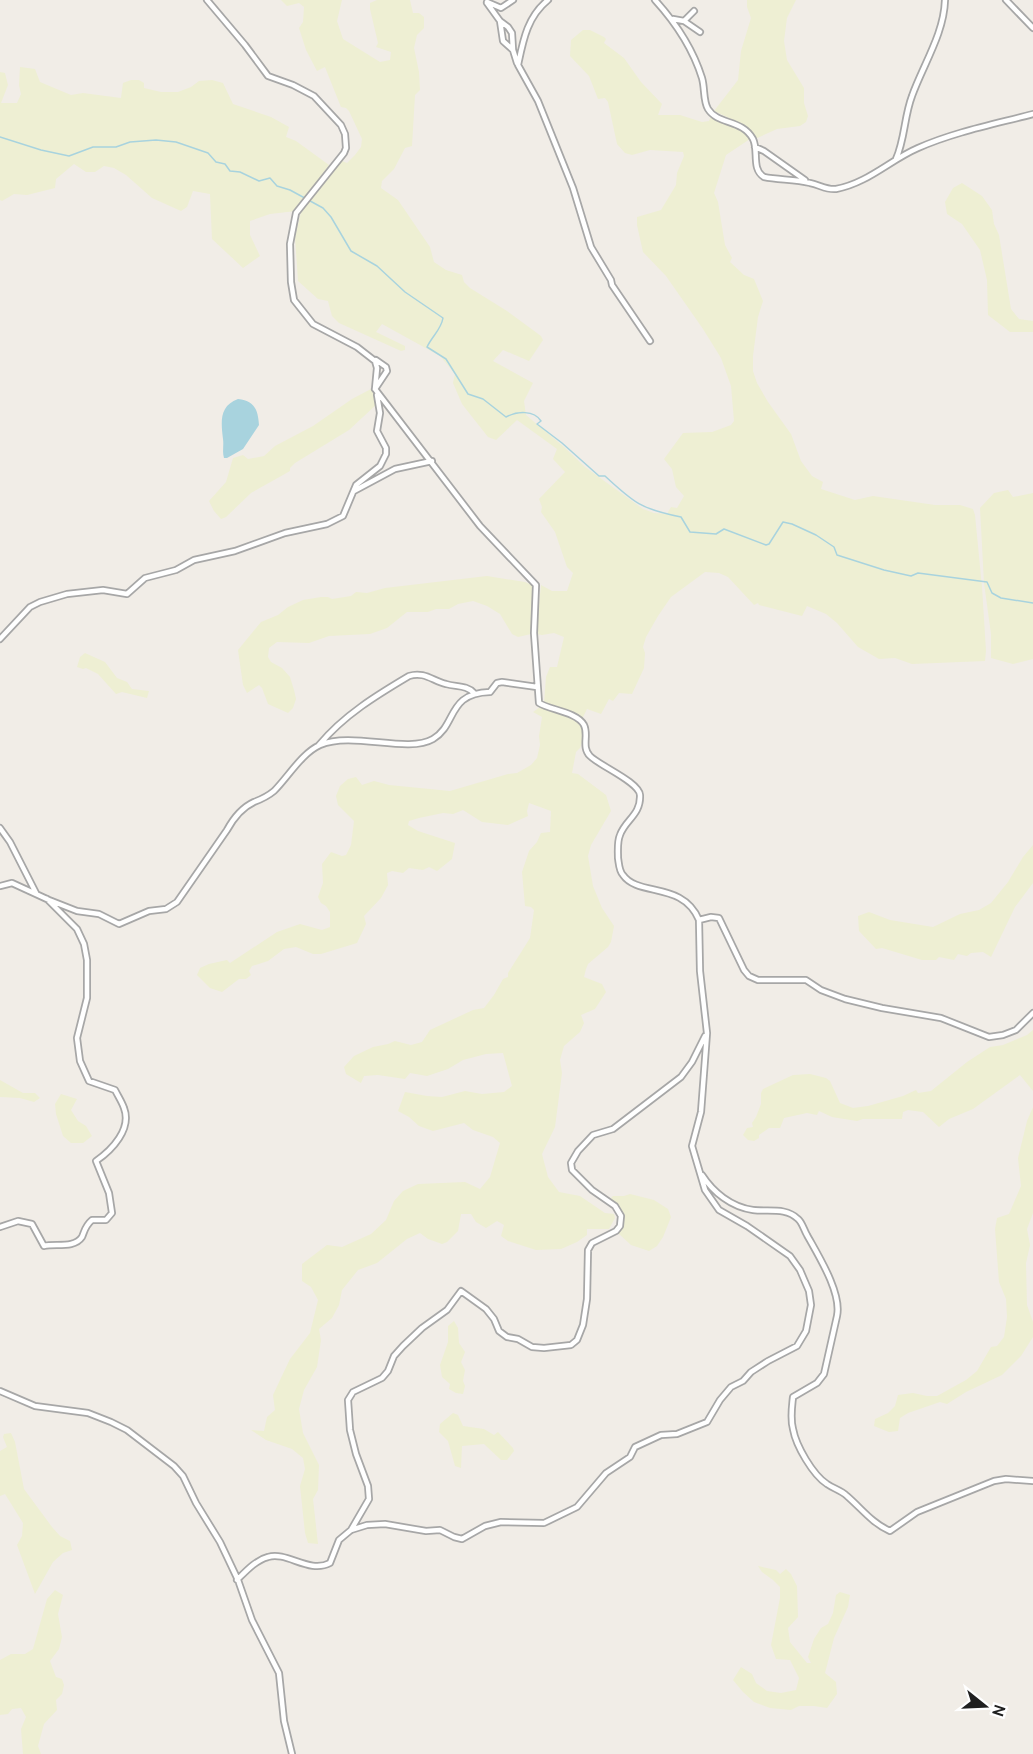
<svg xmlns="http://www.w3.org/2000/svg" width="1033" height="1754" font-family="Cabin,sans-serif">
  <style>
    .farmland { fill: #eeefd3 }
    .water { fill: #a8d3de }
    .lines { fill: none; stroke-linecap: round; stroke-linejoin: round }
    .stream { stroke: #a8d3de; stroke-width: 1.5 }
    .street-casing { stroke: #a7a7a7; stroke-width: 8 }
    .street { stroke: #fff; stroke-width: 4.5 }
  </style>
  <rect width="100%" height="100%" fill="#f1ede7"/>
  <!-- farmland -->
  <path class="farmland" d="M281,0H342L337,21L343,39L380,62L390,60L391,52L376,47L378,43L370,9V3L377,0H410L413,13H419L424,17V28L417,35L414,48L419,72L420,90L415,95L412,146L405,148L394,169L382,181L381,188L398,200L430,247L434,262L446,270L462,275L464,282L470,288L507,311L541,336L543,340L529,361L503,350L493,361L533,383L524,401L526,415L564,447L585,467L643,509L654,513L667,514L671,507L677,508L684,496L676,487L672,469L664,459L683,433L712,432L731,425L734,421L731,386L721,358L703,329L666,276L643,252L637,225V217L661,210L676,185L677,173L684,156L683,152L650,150L632,155L625,153L617,144L608,102L605,98L598,99L589,76L570,56L571,40L583,30H590L604,37L606,39L604,43L624,58L641,82L662,104L658,115H680L702,122L709,121L711,116L743,130L750,139L726,155L714,193L718,202L725,245L732,258L730,262L744,275L754,279L763,301L758,317L753,356V371L757,383L768,402L791,434L801,461L812,476L823,482L821,489L855,500L873,496L935,505H960L973,509L975,515L982,587L986,651L985,661L912,664L895,658L879,659L858,647L837,623L826,614L807,606L802,616L759,605L758,603L754,605L728,577L719,573L705,572L671,597L658,616L646,637L643,647L645,653L644,668L632,694L619,693L613,701L609,699L601,714L587,709L582,719L544,703L546,677L550,667H557L564,637L554,633L542,635L536,634L541,585L552,591H567L573,573L567,567L555,532L541,512L542,507L539,499L565,472L553,459L557,449L517,420L496,440L488,437L462,404L453,383L455,374L440,356L382,324L376,332L405,346V350L401,351L339,323L332,316L328,301L318,299L298,281L295,237L301,212L340,160L347,163L355,155L361,147L362,139L349,111L346,108L341,107L325,67L317,71L306,50L299,28L303,22L304,7L299,3L287,6Z
    M747,0H796L787,18L784,41L787,60L804,88V103L808,116L806,122L800,126L777,129L755,139L744,125L714,111L738,80L741,51L751,18L747,7Z
    M20,67L35,69L40,82L71,95L83,93L121,98L123,83L131,80H139L144,83V88L161,92H178L191,87L199,81L212,80L223,83L233,104L271,117L289,127L286,137L296,141L329,165L296,211L270,214L250,221V235L260,256L243,268L212,239L210,194L193,191L187,207L181,211L152,198L126,175L114,168L104,166L95,172H86L74,164L56,179L55,188L27,195L14,194L2,201L0,200V72L5,73L8,85L1,103H17L21,94L19,85Z
    M962,183L982,196L992,210L994,224L999,235L1011,309L1019,319L1033,321V332H1010L988,315L987,280L980,250L962,224L947,214L945,202L953,188Z
    M371,389L376,394L377,404L349,430L295,463L290,468V471L283,475L251,493L226,517L221,519L214,511L209,501L226,482L233,458L243,455L248,459L264,456L275,446L313,426L352,399Z
    M1008,490L1013,497L1033,493V659L1013,664L991,658V634L984,583L980,508L994,493Z
    M487,576L525,582L534,586L536,593L531,634L518,637L512,634L500,614L487,606L473,601L458,604L449,609H436L428,612H407L387,628L370,634L329,636L309,643L277,642L269,648L268,657L271,662L282,668L290,677L294,690L296,699L293,708L288,713L268,704L262,688L259,685L247,693L243,685L238,650L261,622L278,615L288,607L303,600L321,597H328L332,599L351,596L356,592L367,593L385,588Z
    M85,653L105,662L117,678L127,682L132,689L149,691L147,698L122,692L116,694L98,674L86,668L83,669L77,667L80,657Z
    M540,707L571,717L583,725L584,737L580,748L576,752L572,773L578,774L606,795L611,811L591,845L588,856L593,886L602,908L614,926L611,942L608,947L588,964L586,969L584,977L602,984L606,992L595,1009L581,1015L584,1023L580,1032L564,1046L560,1060L562,1073L555,1127L542,1154L548,1177L559,1192L580,1196L605,1213L614,1214L615,1218L609,1229H587V1235L577,1242L561,1249L536,1250L508,1241L501,1236L504,1225L497,1221L486,1228L476,1222L471,1214H461L458,1231L447,1242L442,1244L428,1239L420,1233L407,1239L377,1263L358,1270L342,1290L339,1305L332,1318L319,1329L321,1340L317,1367L304,1390L299,1409L303,1433L319,1465L318,1490L313,1499L318,1544L308,1543L305,1533L300,1486L305,1469L303,1458L292,1449L266,1440L251,1430L264,1431L267,1417L275,1410L273,1395L280,1380L290,1359L310,1333L318,1300L311,1287L302,1281V1264L327,1245L342,1247L371,1234L386,1220L394,1201L403,1191L418,1184L465,1182L480,1189L490,1177L500,1143L493,1137L473,1130L464,1123L433,1131L419,1126L409,1117L398,1111L405,1092L427,1096L442,1097L465,1091L482,1094L504,1092L512,1086L503,1053L486,1054L463,1060L448,1069L427,1076L410,1073L405,1079L378,1075L364,1076L361,1083L346,1074L344,1067L354,1056L373,1047L388,1044L395,1041L411,1045L422,1042L430,1030L473,1010L484,1008L494,995L503,979L508,977V973L530,938L534,910L531,907L525,906L522,872L529,851L537,842L541,833L550,832L551,811L529,803L527,811L528,816L508,825L482,822L463,810L453,814L443,813L419,818L409,821L408,825L418,831L455,843L452,859L437,871L429,867L423,870L409,868L403,873L392,871L387,873L388,885L381,898L364,916L366,924L357,943L321,954H313L296,947L284,949L268,961L252,966L249,971L251,975L246,979H239L222,992L210,988L197,975L200,968L209,964L227,960L230,963L277,932L300,924L322,930L330,927V912L326,906L321,903L318,897L323,883L322,864L331,852L342,856L346,855L351,845L354,821L338,805L336,796L340,786L348,779L356,777L362,785L374,781L389,785L450,791L508,774L517,773L531,765L537,758L540,745L539,736L542,717L533,712Z
    M1033,845V883L1015,907L991,957L983,952L971,953L967,956L958,954L954,960L939,957L936,960H922L882,948L876,949L859,931L858,916L869,912L890,920L933,927L960,914L979,910L991,903L1008,882L1023,857Z
    M1033,1030V1091L1020,1075L973,1109L949,1119L939,1127L923,1112L908,1110L903,1112L902,1119H863L857,1121L832,1117L819,1111L817,1115L807,1113L784,1118L780,1128H769L759,1135V1138L754,1141L748,1140L743,1135L747,1128L753,1127L752,1123L756,1117L761,1104V1093L763,1089L793,1075L810,1074L826,1078L830,1081L840,1103L853,1108L868,1106L903,1096L916,1090L918,1093L931,1091L967,1062L990,1047L1003,1045L1027,1035Z
    M0,1080L23,1093H35L40,1098L34,1102L20,1098L0,1097Z
    M61,1094L77,1099L71,1110L78,1121L86,1126L92,1136L83,1143H71L63,1136L56,1114L55,1104Z
    M1033,1107V1213L1027,1229L1030,1245L1026,1263L1027,1305L1033,1322V1337L1021,1356L1002,1375L966,1392L947,1404L940,1402L908,1413L900,1418L898,1431L889,1432L874,1426L875,1419L888,1413L895,1406L898,1395L913,1393L927,1396H937L966,1380L977,1371L991,1347L997,1346L1004,1337L1007,1317L1006,1299L999,1282L995,1229L997,1218L1009,1214L1021,1186L1018,1158L1027,1121Z
    M630,1194L654,1200L668,1209L671,1217L663,1237L657,1246L649,1251L631,1245L619,1234L617,1231L623,1225L625,1215L611,1198L613,1196H624Z
    M454,1321L458,1328L459,1343L465,1352L461,1362L465,1370L463,1381L465,1386L463,1394L456,1393L449,1389L450,1384L442,1377L440,1365L448,1342V1326Z
    M453,1413L458,1415L463,1426L484,1429L494,1435L498,1432L513,1448L514,1451L507,1460H501L484,1444L462,1446L461,1468L455,1466L448,1441L439,1432L440,1424Z
    M11,1433L15,1442L24,1489L52,1527L60,1536L70,1541L72,1550L63,1553L53,1562L35,1594L17,1545L22,1536L23,1523L5,1494L0,1496V1451L7,1447L3,1437L4,1434Z
    M758,1566L776,1570L780,1574L786,1569L791,1574L797,1586L798,1617L788,1628L790,1642L807,1663H811L808,1657L814,1639L821,1628L828,1624L833,1613L836,1595L840,1592L850,1595L848,1607L834,1638L825,1673L836,1682L837,1694L827,1708L814,1706H799L791,1710L770,1708L754,1702L743,1692L733,1680L741,1667L752,1674L756,1683L767,1691L781,1693L796,1690L799,1678L790,1660L776,1659L771,1645L780,1598V1587L773,1580L762,1572Z
    M55,1590L63,1595L58,1614L62,1637L59,1649L50,1661L56,1677L62,1679L64,1685L62,1694L56,1700L57,1710L44,1724L38,1746L41,1754H23L21,1729L26,1717L21,1708L12,1709L8,1714L0,1715V1660L11,1654H25L33,1649L47,1599Z"/>
  <!-- water -->
  <path class="water" d="M238,399C254,401 258,409 259,425L243,449L227,458H224C222,452 224,446 223,439C221,422 219,406 238,399Z"/>
  <g class="lines">
    <!-- stream -->
    <path class="stream" d="M0,137L41,150L69,156L93,147H116L130,142L156,140L176,142L208,153L216,162L225,164L230,171L240,172L259,181L270,178L277,186L290,190L323,208L331,217L351,251L377,266L405,292L443,318C441,330 432,336 427,347L446,359L468,394L483,399L506,417C517,411 534,410 541,421L537,424L562,443L599,476H605C634,503 641,509 681,517L690,532L716,534L724,529L766,545L769,544L783,522L792,524L816,535L834,547L837,555L884,570L911,576L918,573L987,582L992,593L1001,598L1033,603"/>
    <!-- street casing -->
    <g class="street-casing">
      <path id="street" d="M207,0L245,45L268,76L293,85L314,96L341,125L345,134L346,148L344,153L296,213L290,244L291,282L294,300L313,324L357,347L375,361L377,368L375,389L480,526L536,585L534,633L539,703C550,710 577,712 584,725C589,735 581,747 590,756C600,766 639,782 640,795C641,815 625,820 620,835C617,842 618,851 618,858C619,864 619,871 623,875C638,897 683,881 699,920L711,917L719,918L744,970L749,976L758,980H806L821,990L845,999L882,1008L941,1018L989,1037L1003,1035L1016,1030L1033,1013
        M548,0C527,17 523,41 518,65L538,101L573,188L591,247L611,280L612,285L650,341
        M655,0C675,22 693,49 702,78C705,88 703,101 708,109C718,125 742,119 753,139C759,151 751,169 764,177C779,180 795,179 810,183C820,185 826,190 836,189C868,183 890,160 918,148C954,132 995,124 1033,114
        M1006,0L1033,28
        M487,2L501,8L513,0
        M487,3L500,21L508,27L512,33L513,50L517,63
        M673,19L684,21L694,11
        M500,21L503,41L513,50
        M684,21L700,32
        M755,147L764,151L805,180
        M896,159C905,139 904,117 912,96C923,65 944,34 945,0
        M375,389L387,371L386,367L376,360
        M354,491L395,469L432,461
        M0,639L30,607L40,602L67,594L103,590L127,594L145,578L176,570L194,560L235,551L285,533L327,524L343,516L356,485L380,466L386,454V448L377,431L380,413L377,395
        M319,745C344,715 377,695 409,676C424,671 433,681 446,684C456,687 467,685 474,693
        M0,828L10,842L36,893
        M0,886L12,883L49,900L77,911L99,914L119,924L149,911L166,909L177,902L227,830C233,819 241,808 254,802C262,799 268,796 274,791C288,777 302,753 320,745C353,731 407,754 433,739C457,725 447,693 490,692L497,683L502,682L537,687
        M702,1175C713,1192 731,1207 753,1210C768,1212 786,1207 798,1219C802,1222 804,1230 807,1235C818,1255 842,1293 837,1316L824,1374L817,1383L793,1397C792,1407 790,1418 793,1429C796,1446 813,1475 827,1484C834,1489 841,1490 847,1496C862,1509 872,1523 890,1531L917,1512L994,1481L1006,1479L1033,1481
        M0,1227L18,1221L32,1224L44,1246C55,1243 74,1249 82,1237C85,1230 85,1226 92,1220H106L112,1213L109,1193L96,1161C112,1150 132,1129 124,1108C122,1102 118,1096 115,1090L89,1081L80,1061L77,1038L87,998V960L84,944L77,929L47,899
        M0,1391L35,1406L88,1413L111,1422L127,1430L174,1466L183,1476L196,1503L220,1542L238,1580L252,1620L279,1673L284,1721L292,1754
        M351,1530L369,1499L368,1486L356,1454L350,1430L348,1400L353,1392L382,1378L388,1371L394,1356L403,1346L422,1328L447,1310L461,1291L486,1309L494,1319L499,1331L507,1337L518,1339L532,1347L544,1348L571,1345L577,1340L583,1325L587,1299L588,1250L592,1243L616,1231L620,1226L621,1216L615,1206L592,1190L572,1170L571,1163L578,1151L593,1135L613,1129L681,1077L692,1062L705,1036
        M237,1580C246,1571 256,1560 268,1557C287,1551 309,1574 330,1563L339,1540L351,1530L367,1525L385,1524L426,1531L440,1530L454,1537L462,1539L485,1526L501,1522L544,1523L577,1507L606,1473L630,1457L635,1447L661,1435L677,1434L707,1422L720,1400L731,1387L743,1381L751,1372L768,1361L797,1346L806,1331L811,1305L809,1291L800,1270L790,1256L747,1226L719,1210L705,1190L692,1146L701,1112L707,1033L700,971L699,920"/>
    </g>
    <!-- street -->
    <use href="#street" class="street"/>
  </g>
  <!-- north arrow -->
  <g transform="translate(985 1706) rotate(108)" stroke="#ffffff" stroke-width="4.5" paint-order="stroke">
  <path d="M0-4.5L10 22L0 15L-10 22Z" fill="#202020"/>
  <text y="-9" font-size="16" font-weight="bold" text-anchor="middle" fill="#202020">N</text>
  </g>
</svg>
